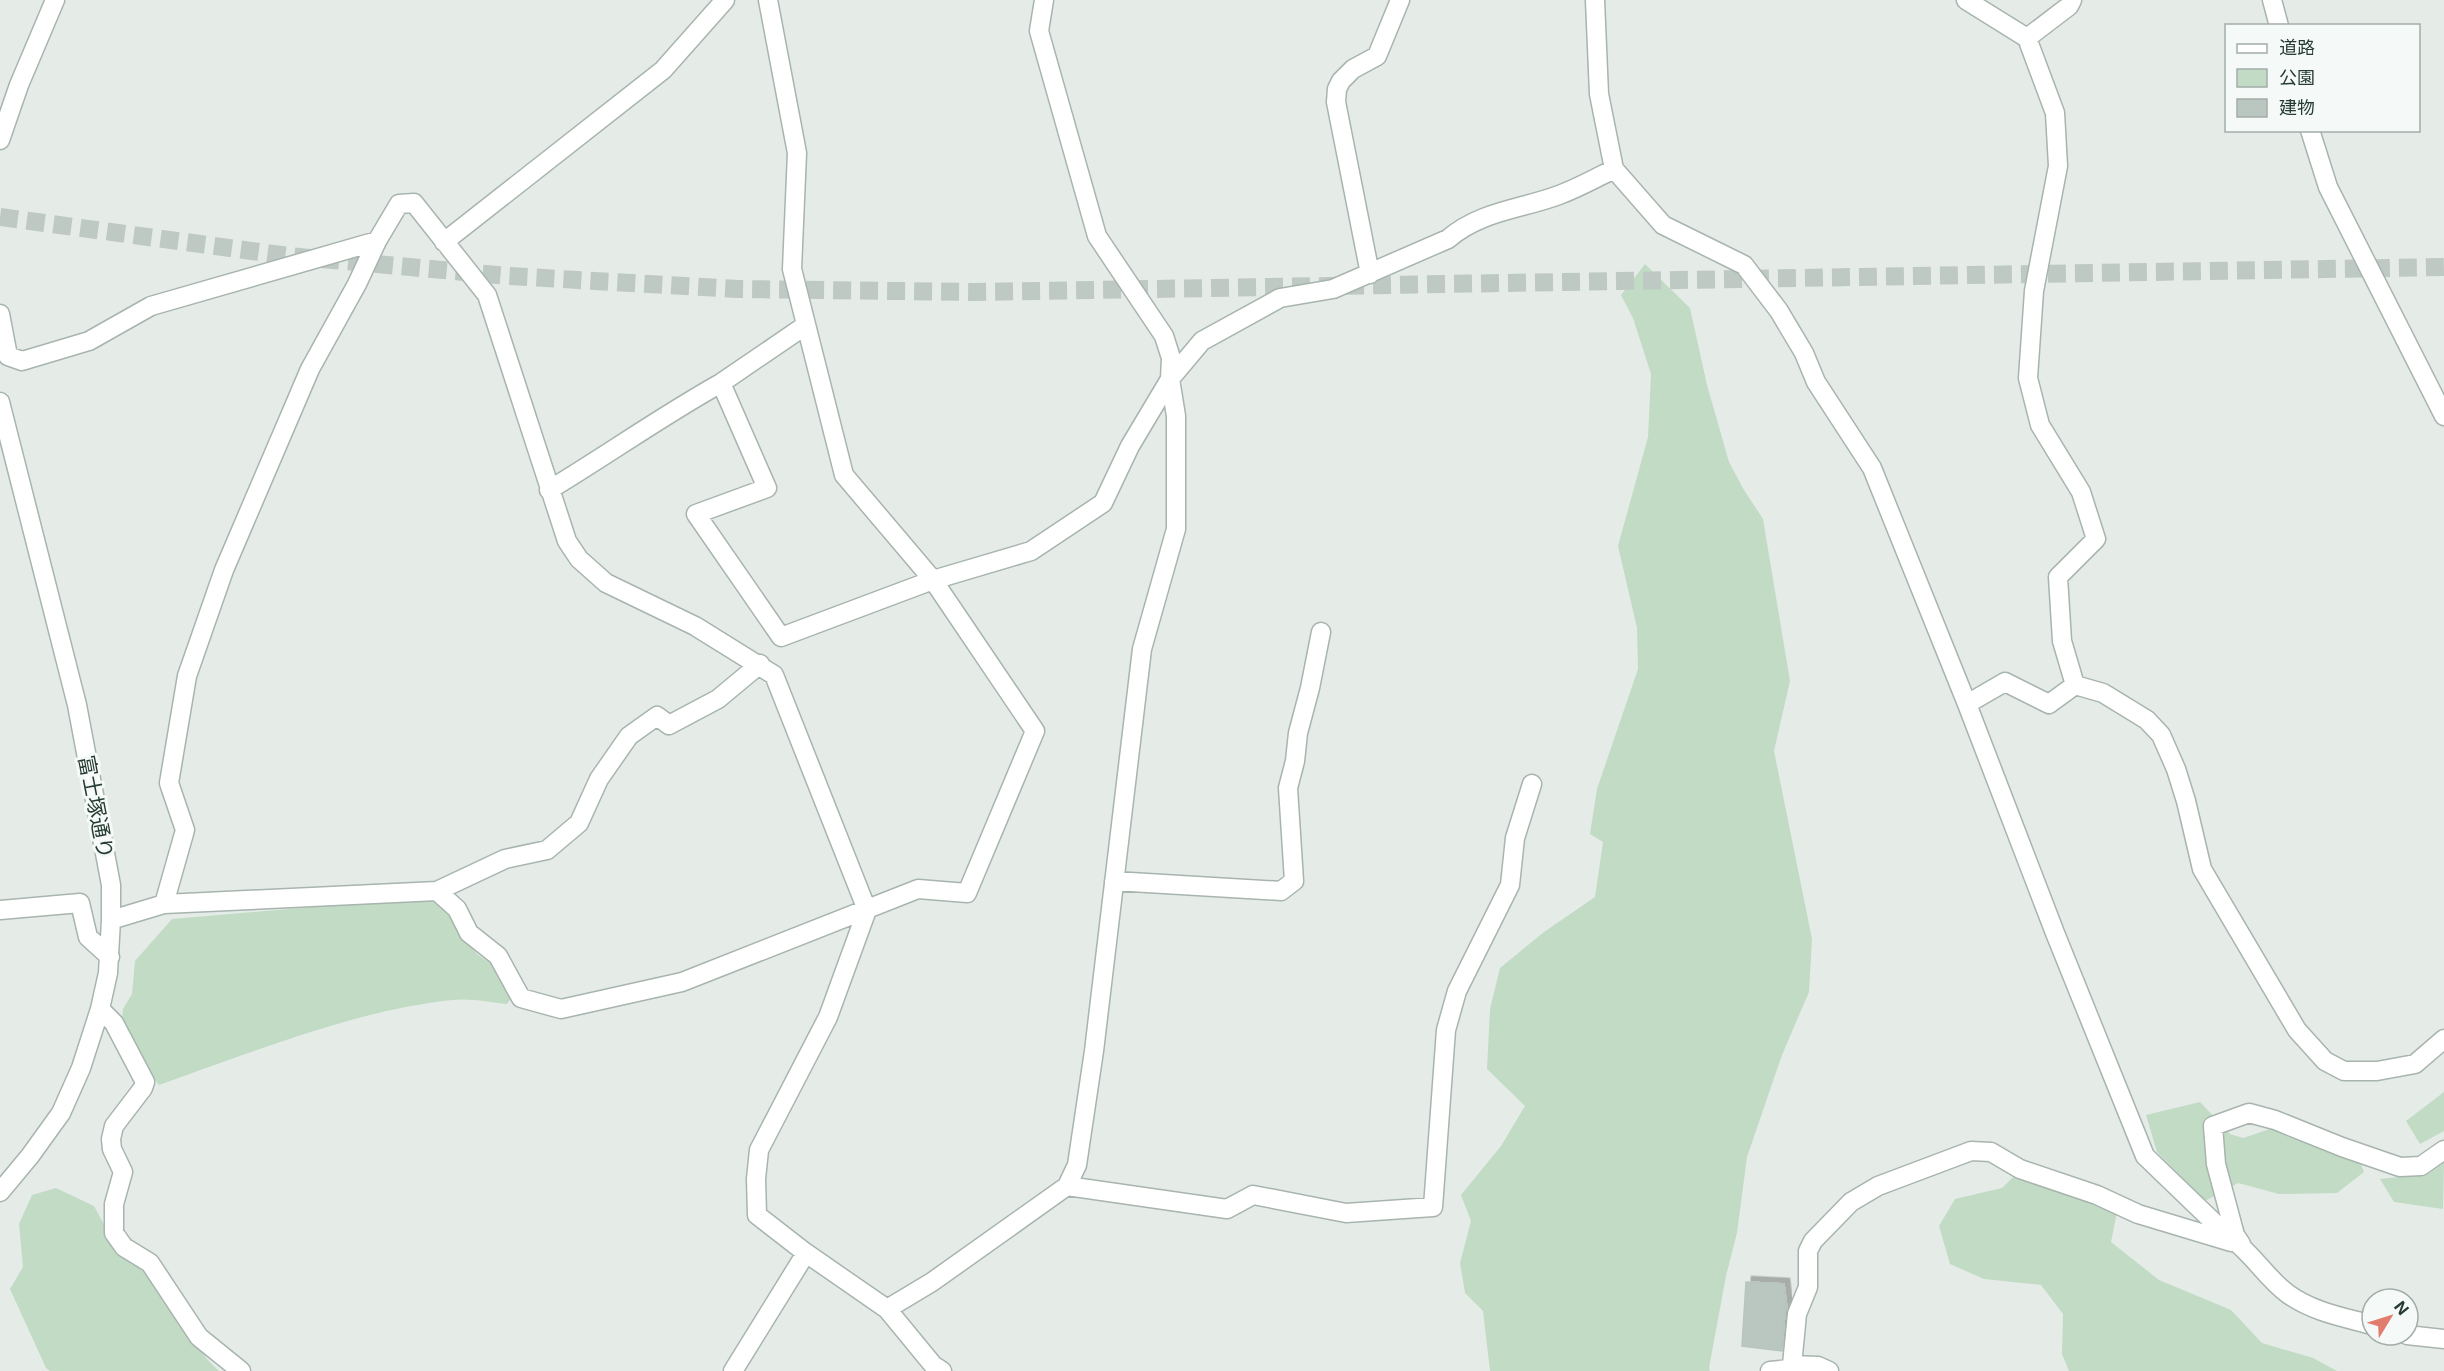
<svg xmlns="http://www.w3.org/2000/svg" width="2444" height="1371" font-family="Inter,'Noto Sans JP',sans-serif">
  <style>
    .green { fill: #c1dbc4 }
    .building { fill: #bac7c1; stroke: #b8c5be; stroke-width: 1.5; filter: url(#shadow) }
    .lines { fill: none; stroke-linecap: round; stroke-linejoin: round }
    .highway-tunnel { stroke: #bfc9c4; stroke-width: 18; stroke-dasharray: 18 9; stroke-linecap: butt }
    .minor-casing { stroke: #a8b4ae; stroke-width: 21 }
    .minor { stroke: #fff; stroke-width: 18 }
    .labels { text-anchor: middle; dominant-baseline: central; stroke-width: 6; stroke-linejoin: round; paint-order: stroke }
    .street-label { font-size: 21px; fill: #263c33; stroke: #f5f9f7 }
  </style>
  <defs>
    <filter id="shadow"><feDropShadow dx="5.5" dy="-5.5" stdDeviation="0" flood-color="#0004"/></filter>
  </defs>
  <rect width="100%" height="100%" fill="#e5ece8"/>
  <!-- green -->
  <path class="green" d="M1645,264L1690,308L1707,385L1729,462L1744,490L1763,519L1790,681L1774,751L1812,939L1809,992L1782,1055L1747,1157L1737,1233L1726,1276L1709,1368L1710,1371H1490L1483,1311L1465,1293L1460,1263L1471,1221L1461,1195L1501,1146L1525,1106L1487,1069L1490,1009L1500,968L1544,932L1595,897L1603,842L1590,834L1597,789L1638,669L1637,628L1618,546L1648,437L1651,374L1633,318L1621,295Z
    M428,897L449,906L463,938L477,954L501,971L512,997L507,1004C490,1002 470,998 452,1000C355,1010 251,1053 159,1085L150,1074L122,1020L123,1009L132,994L135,961L172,919Z
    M2444,1092V1131L2420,1144L2406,1121Z
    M2200,1102L2230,1134L2243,1138L2270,1129L2358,1157L2364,1172L2337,1193L2279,1194L2238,1183L2205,1201L2157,1152L2146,1115Z
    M2444,1163L2443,1209L2394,1202L2380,1179L2428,1174Z
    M2016,1174L2081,1196L2117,1212L2111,1242L2159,1280L2231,1310L2262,1343L2313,1358L2337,1371H2069L2062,1354L2063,1314L2041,1285L1984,1279L1950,1264L1939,1226L1955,1199L2002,1188Z
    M56,1188L94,1206L119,1252L145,1273L207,1359L219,1371H50L46,1368L10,1289L23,1267L19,1224L32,1195Z"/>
  <!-- building -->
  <path class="building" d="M1746,1282L1784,1284L1787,1309L1785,1310L1782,1351L1742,1346Z"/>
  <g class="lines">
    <!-- highway-tunnel -->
    <path class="highway-tunnel" d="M0,217L289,256L508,276L738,289L975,292L2444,267"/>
    <!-- minor casing -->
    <g class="minor-casing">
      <path id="minor" d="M768,0L797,153L792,269L844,475L933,580L1031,551L1103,503L1130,446L1170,379L1202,341L1280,298L1333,289L1448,239C1480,211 1522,209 1559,195C1578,188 1596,178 1614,169L1663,225L1744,265L1779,311L1804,353L1816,382L1872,468L1967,704L2055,933L2145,1156L2227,1235C2251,1251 2265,1277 2288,1294C2313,1312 2343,1317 2372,1325
        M1595,0L1599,94L1614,169
        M1966,0L2027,38
        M2072,0L2069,6L2027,38L2055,113L2058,166L2034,291L2028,378L2040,425L2081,492L2096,539L2058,577L2062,641L2075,685
        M2272,0L2279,26
        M2310,130L2328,187L2444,416
        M0,140L19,85L55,0
        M444,242L663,70L725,0
        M1370,274L1336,102L1337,89L1341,81L1353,69L1377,56L1400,0
        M0,314L8,356L22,361L89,341L151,306L377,241
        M721,383L806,325
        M0,402L77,705L111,885V920L108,973L100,1009L81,1068L61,1113L30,1156L0,1192
        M2075,685L2103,693L2147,720L2161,735L2176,769L2186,801L2202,869L2297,1030L2325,1061L2344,1071H2377L2415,1064L2444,1039
        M1967,704L2005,682L2049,704L2075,685
        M1114,881L1281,891L1294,881L1288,788L1295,761L1298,733L1310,688L1321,632
        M437,891L457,909L469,933L498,956L521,998L561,1009L682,982L918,889L967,893L1035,731L933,580L781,637L696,514L767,488L721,383C662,416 607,455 549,490
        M164,904L437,891L505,859L547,850L579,823L599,779L629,736L657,716L669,725L718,699L760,664
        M0,910L80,903L88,937L110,957
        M111,920L164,904L185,830L169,783L187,676L224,570L310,369L357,284L377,241L399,204L414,203L487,295L567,541L579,559L606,583L695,626L774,675L867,910L828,1017L759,1150L756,1179L757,1215L806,1253L887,1309L933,1365L942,1371
        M100,1009L114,1023L145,1082L143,1088L114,1126L111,1139L112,1149L123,1172L114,1204V1233L124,1247L150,1263L199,1337L241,1371
        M1067,1186L1227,1209L1253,1195L1346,1213L1433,1207L1446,1030L1457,991L1510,885L1515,838L1532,784
        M2241,1244L2235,1235L2216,1164L2213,1126L2249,1113L2275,1120L2342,1147L2400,1167L2421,1166L2444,1150
        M887,1309L932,1282L1067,1186L1077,1165L1094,1051L1142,649L1176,529V416L1170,379L1171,358L1164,336L1097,236L1039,31L1044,0
        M2407,1335L2444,1339
        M733,1371L806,1253
        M1770,1371L1789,1369L1792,1365
        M1829,1371L1818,1366L1792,1365L1797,1314L1808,1287V1251L1813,1241L1851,1202L1878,1186L1971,1151L1991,1152L2020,1169L2097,1195L2138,1214L2231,1242"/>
    </g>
    <!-- minor -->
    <use href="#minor" class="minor"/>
  </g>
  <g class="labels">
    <!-- street labels -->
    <g class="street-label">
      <text transform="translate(96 807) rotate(79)">富士塚通り</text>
    </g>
  </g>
  <!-- legend -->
  <rect x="2225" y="24" width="195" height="108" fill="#f5f9f7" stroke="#a2ada9" stroke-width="1.5"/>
  <rect x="2237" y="44" width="30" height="9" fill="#ffffff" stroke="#a2ada9" stroke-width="1.5"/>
  <text x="2279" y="54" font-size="18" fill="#263c33">道路</text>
  <rect x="2237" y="69" width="30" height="18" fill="#c1dbc4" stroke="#a2ada9" stroke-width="1.5"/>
  <text x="2279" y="84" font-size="18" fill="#263c33">公園</text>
  <rect x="2237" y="99" width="30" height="18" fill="#bac7c1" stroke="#a2ada9" stroke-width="1.5"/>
  <text x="2279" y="114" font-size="18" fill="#263c33">建物</text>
  <!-- north arrow -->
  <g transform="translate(2390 1317) rotate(52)"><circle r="28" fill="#f5f9f7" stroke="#a2ada9" stroke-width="1.5"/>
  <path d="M0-4.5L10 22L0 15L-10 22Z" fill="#e17c6e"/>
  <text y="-9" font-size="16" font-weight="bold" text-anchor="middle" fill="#263c33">N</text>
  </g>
</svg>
